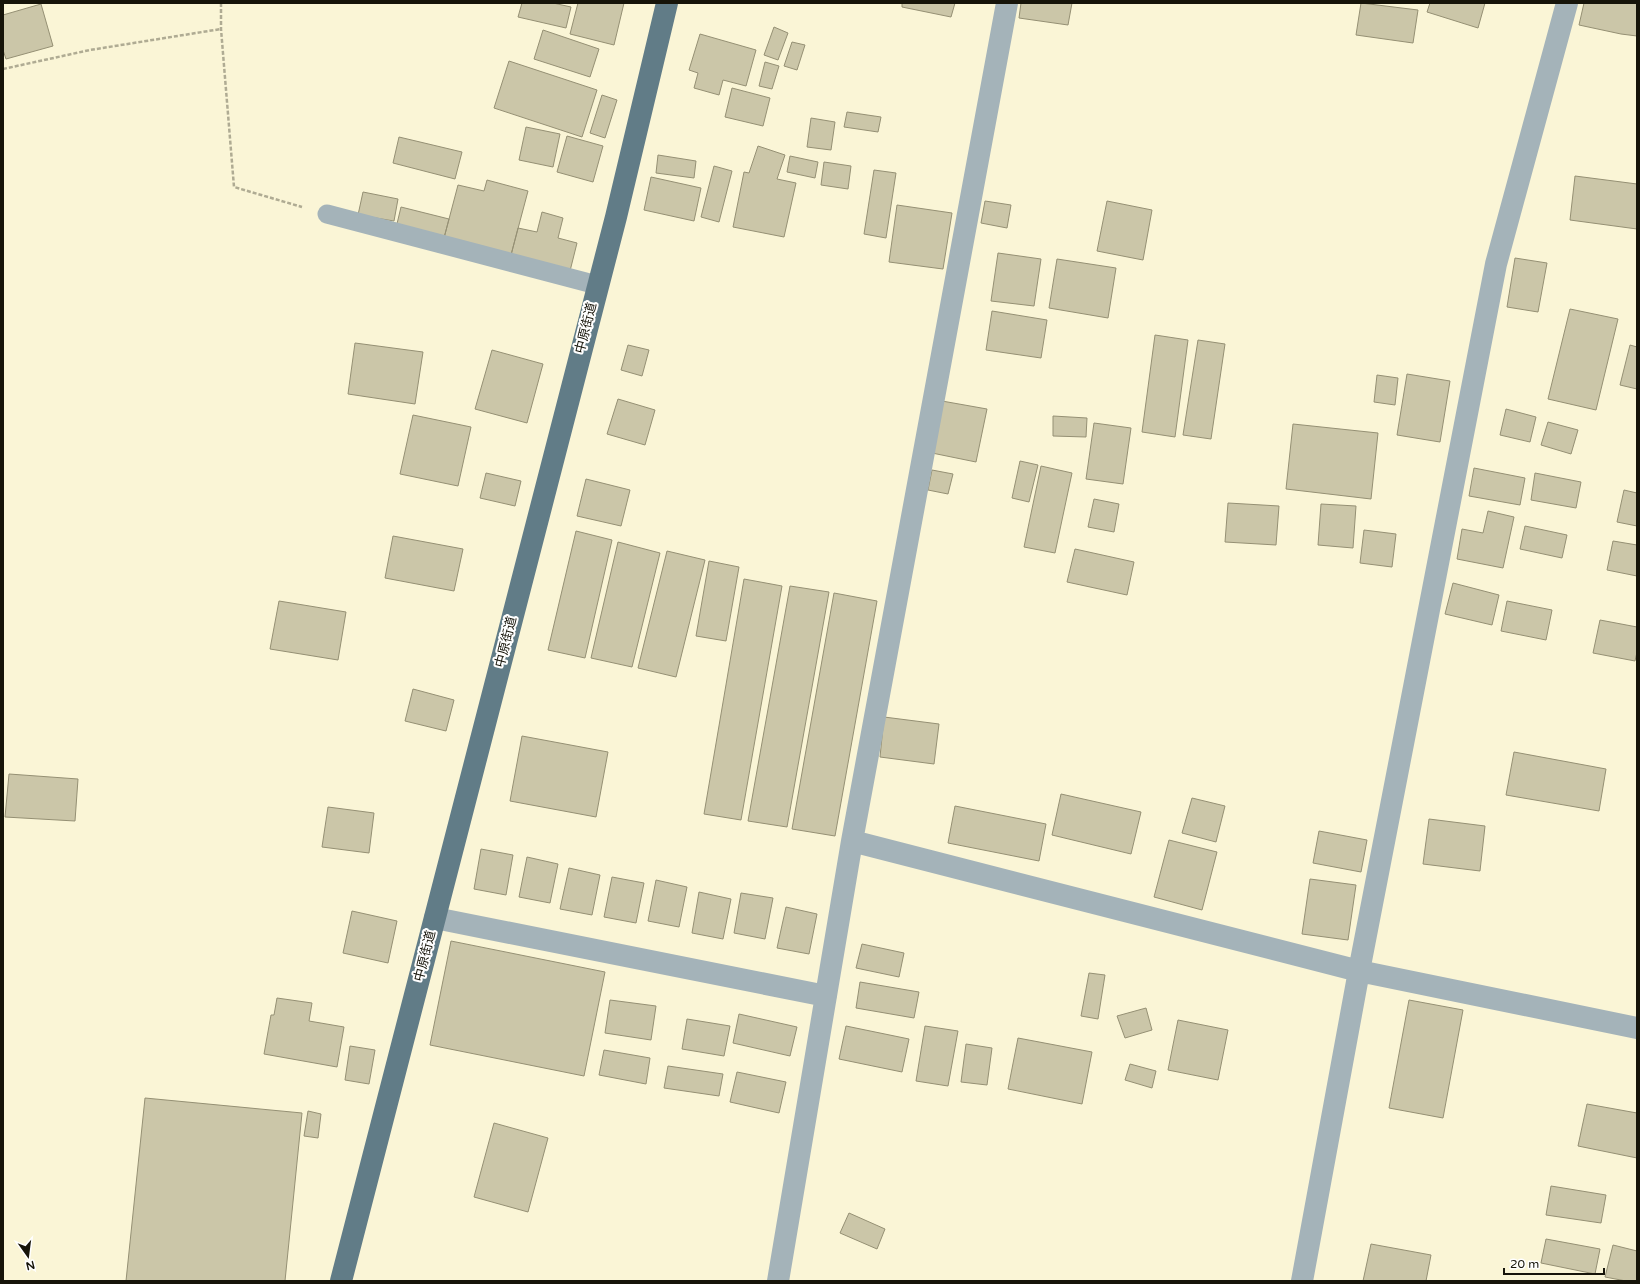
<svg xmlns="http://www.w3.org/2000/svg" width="1640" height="1284" font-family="'Varela Round','Noto Sans JP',sans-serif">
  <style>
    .building { fill: #cbc6a8; stroke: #959074 }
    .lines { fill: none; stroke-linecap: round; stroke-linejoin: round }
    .path { stroke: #afab93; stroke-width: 2.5; stroke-dasharray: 4 2; stroke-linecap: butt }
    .lane { stroke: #a4b3b9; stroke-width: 19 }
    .street { stroke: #a4b3b9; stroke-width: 22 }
    .primary { stroke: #617c87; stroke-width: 22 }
    .labels { text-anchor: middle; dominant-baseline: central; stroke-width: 4; stroke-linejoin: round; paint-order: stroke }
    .street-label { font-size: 13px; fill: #161409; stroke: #fff }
  </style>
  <rect width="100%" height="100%" fill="#faf5d6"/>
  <!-- building -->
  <path class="building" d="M522,3H553L571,7L566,28L518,17Z
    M578,3H624L614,45L570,34Z
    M902,3H955L951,17L902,7Z
    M1021,3H1072L1068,25L1019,18Z
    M1361,3L1418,10L1413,43L1356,35Z
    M1430,3H1485L1478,28L1427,12Z
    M1584,3H1637V36L1621,34L1579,25Z
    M41,4L53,46L6,59L3,50V15Z
    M774,27L788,33L778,60L764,55Z
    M543,30L599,49L590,77L534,59Z
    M700,34L756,50L746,86L723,80L719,95L694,88L698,73L689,70Z
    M792,42L805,45L797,70L784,66Z
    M509,61L597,90L582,137L494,108Z
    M765,62L779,66L772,89L759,86Z
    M732,88L770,98L763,126L725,117Z
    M602,95L617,100L605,138L590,133Z
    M847,112L881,117L878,132L844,127Z
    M811,118L835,122L831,150L807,147Z
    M526,127L560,134L553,167L519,160Z
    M567,136L603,146L593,182L557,172Z
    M399,137L462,152L455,179L393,163Z
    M758,146L785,155L777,179L796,183L784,237L733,227L744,172L749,173Z
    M658,155L696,161L694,178L656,173Z
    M790,156L818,162L815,178L787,172Z
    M824,162L851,166L848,189L821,185Z
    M714,166L732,171L719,222L701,217Z
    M874,170L896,173L886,238L864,234Z
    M1575,176L1637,184V229L1570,220Z
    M651,177L701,188L694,221L644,210Z
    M487,180L528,191L511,255L444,238L458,185L484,191Z
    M363,192L398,199L394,221L358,215Z
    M985,201L1011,205L1007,228L981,223Z
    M1107,201L1152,210L1143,260L1097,251Z
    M897,205L952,213L943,269L889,262Z
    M401,207L449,219L444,238L396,228Z
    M542,212L563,218L558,238L577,243L570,271L511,255L518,228L537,232Z
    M998,253L1041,259L1034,306L991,301Z
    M1515,258L1547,263L1538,312L1507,307Z
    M1057,259L1116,268L1108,318L1049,308Z
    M1570,309L1618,319L1596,410L1548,399Z
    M992,311L1047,320L1041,358L986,350Z
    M1155,335L1188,340L1175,437L1142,432Z
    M1198,340L1225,344L1211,439L1183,435Z
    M355,343L423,352L415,404L348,394Z
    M628,345L649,350L642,376L621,370Z
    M1630,345L1637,347V389L1620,385Z
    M492,350L543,364L527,423L475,409Z
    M1407,374L1450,381L1440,442L1397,435Z
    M1377,375L1398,378L1395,405L1374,402Z
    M618,399L655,410L645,445L607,434Z
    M942,401L987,409L976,462L932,453Z
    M1506,409L1536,417L1530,442L1500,435Z
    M413,415L471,427L458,486L400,474Z
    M1053,416L1087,418L1086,437L1053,436Z
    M1548,422L1578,430L1571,454L1541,445Z
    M1094,423L1131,428L1123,484L1086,479Z
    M1293,424L1378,433L1371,499L1286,489Z
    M1020,461L1038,465L1029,502L1012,498Z
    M1041,466L1072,473L1055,553L1024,547Z
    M1474,468L1525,478L1520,505L1469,496Z
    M932,470L953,474L948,494L928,490Z
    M486,473L521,481L515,506L480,498Z
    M1535,473L1581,482L1576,508L1531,500Z
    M586,479L630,490L621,526L577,516Z
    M1624,490L1637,493V526L1617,522Z
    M1094,499L1119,504L1114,532L1088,527Z
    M1228,503L1279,506L1276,545L1225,542Z
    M1321,504L1356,506L1353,548L1318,545Z
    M1488,511L1514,517L1503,568L1457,559L1462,529L1483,533Z
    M1525,526L1567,535L1562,558L1520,549Z
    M1364,530L1396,534L1392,567L1360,563Z
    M576,531L612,540L585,658L548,650Z
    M393,536L463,549L454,591L385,578Z
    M1613,541L1637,545V576L1607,570Z
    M618,542L660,553L632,667L591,658Z
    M1075,549L1134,562L1127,595L1067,582Z
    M667,551L705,560L676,677L638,668Z
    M709,561L739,567L726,641L696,636Z
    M744,579L782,586L741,820L704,814Z
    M1453,583L1499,595L1492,625L1445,614Z
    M790,586L829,592L787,827L748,821Z
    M834,593L877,601L835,836L792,829Z
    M279,601L346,612L338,660L270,649Z
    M1507,601L1552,610L1546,640L1501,631Z
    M1600,620L1637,627V652L1635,661L1593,653Z
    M413,689L454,700L446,731L405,721Z
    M884,717L939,724L934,764L880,757Z
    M522,736L608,752L596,817L510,801Z
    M1514,752L1606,769L1599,811L1506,795Z
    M9,774L78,779L75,821L5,817Z
    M1061,794L1141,812L1131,854L1052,835Z
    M1192,798L1225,806L1216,842L1182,833Z
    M955,806L1046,824L1039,861L948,843Z
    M328,807L374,813L369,853L322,847Z
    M1429,819L1485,826L1480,871L1423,864Z
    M1319,831L1367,840L1361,872L1313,863Z
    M1169,840L1217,852L1202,910L1154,897Z
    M481,849L513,855L506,895L474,889Z
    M527,857L558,864L550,903L519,897Z
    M569,868L600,875L592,915L560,909Z
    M612,877L644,883L636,923L604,917Z
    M1310,879L1356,885L1348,940L1302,934Z
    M656,880L687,887L679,927L648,921Z
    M699,892L731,899L723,939L692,933Z
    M741,893L773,898L765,939L734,933Z
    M786,907L817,914L809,954L777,948Z
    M352,911L397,921L388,963L343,953Z
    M451,941L605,972L584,1076L430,1045Z
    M862,944L904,953L899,977L856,968Z
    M1089,973L1105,975L1098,1019L1081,1016Z
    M860,982L919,992L914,1018L856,1008Z
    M277,998L312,1003L309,1021L344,1027L337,1067L264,1054L271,1015H274Z
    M610,1000L656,1006L651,1040L605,1033Z
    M1409,1000L1463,1010L1443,1118L1389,1108Z
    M1146,1008L1152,1030L1125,1038L1117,1016Z
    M739,1014L797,1027L790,1056L733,1043Z
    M687,1019L730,1026L724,1056L682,1049Z
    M1178,1020L1228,1030L1218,1080L1168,1070Z
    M846,1026L909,1039L902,1072L839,1059Z
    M925,1026L958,1031L948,1086L916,1081Z
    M1018,1038L1092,1052L1082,1104L1008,1089Z
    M966,1044L992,1048L987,1085L961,1082Z
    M350,1046L375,1050L369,1084L345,1080Z
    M604,1050L650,1058L646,1084L599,1075Z
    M1130,1064L1156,1071L1152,1088L1125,1080Z
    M668,1066L723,1074L719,1096L664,1088Z
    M737,1072L786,1082L779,1113L730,1102Z
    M145,1098L302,1113L285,1281H126Z
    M1587,1104L1637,1113V1158L1578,1146Z
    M308,1111L321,1114L318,1138L304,1136Z
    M494,1123L548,1138L528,1212L474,1197Z
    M1551,1186L1606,1195L1601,1223L1546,1215Z
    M849,1213L885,1229L877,1249L840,1233Z
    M1546,1239L1600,1249L1595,1274L1541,1263Z
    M1371,1244L1431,1255L1426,1281H1363Z
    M1613,1245L1637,1251V1281H1626L1605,1277Z"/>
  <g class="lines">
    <!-- path -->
    <path class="path" d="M221,3V29L234,187L302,207
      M3,69L90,50L221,29"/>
    <!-- lane -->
    <path class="lane" d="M327,214L597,285"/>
    <!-- street -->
    <path class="street" d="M852,841L1359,971L1637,1028
      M435,918L826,996
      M778,1281L852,841L1007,3
      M1302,1281L1359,971L1496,264L1567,3"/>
    <!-- primary -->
    <path class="primary" d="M341,1281L616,217L667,3"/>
  </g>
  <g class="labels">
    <!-- street labels -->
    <g class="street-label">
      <text transform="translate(586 328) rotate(-76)">中原街道</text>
      <text transform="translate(506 642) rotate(-76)">中原街道</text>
      <text transform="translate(425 956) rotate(-76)">中原街道</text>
    </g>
  </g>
  <!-- border -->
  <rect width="1640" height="1284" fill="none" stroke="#161409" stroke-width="8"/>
  <!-- north arrow -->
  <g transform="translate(28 1256) rotate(166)" stroke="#ffffff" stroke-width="3" paint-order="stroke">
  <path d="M0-3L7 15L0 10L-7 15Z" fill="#161409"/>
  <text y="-6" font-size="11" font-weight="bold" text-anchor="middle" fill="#161409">N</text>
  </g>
  <!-- scale -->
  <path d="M1504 1268v6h100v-6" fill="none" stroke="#161409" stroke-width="2"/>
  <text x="1510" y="1268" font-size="12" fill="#161409" stroke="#ffffff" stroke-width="3" paint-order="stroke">20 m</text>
</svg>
